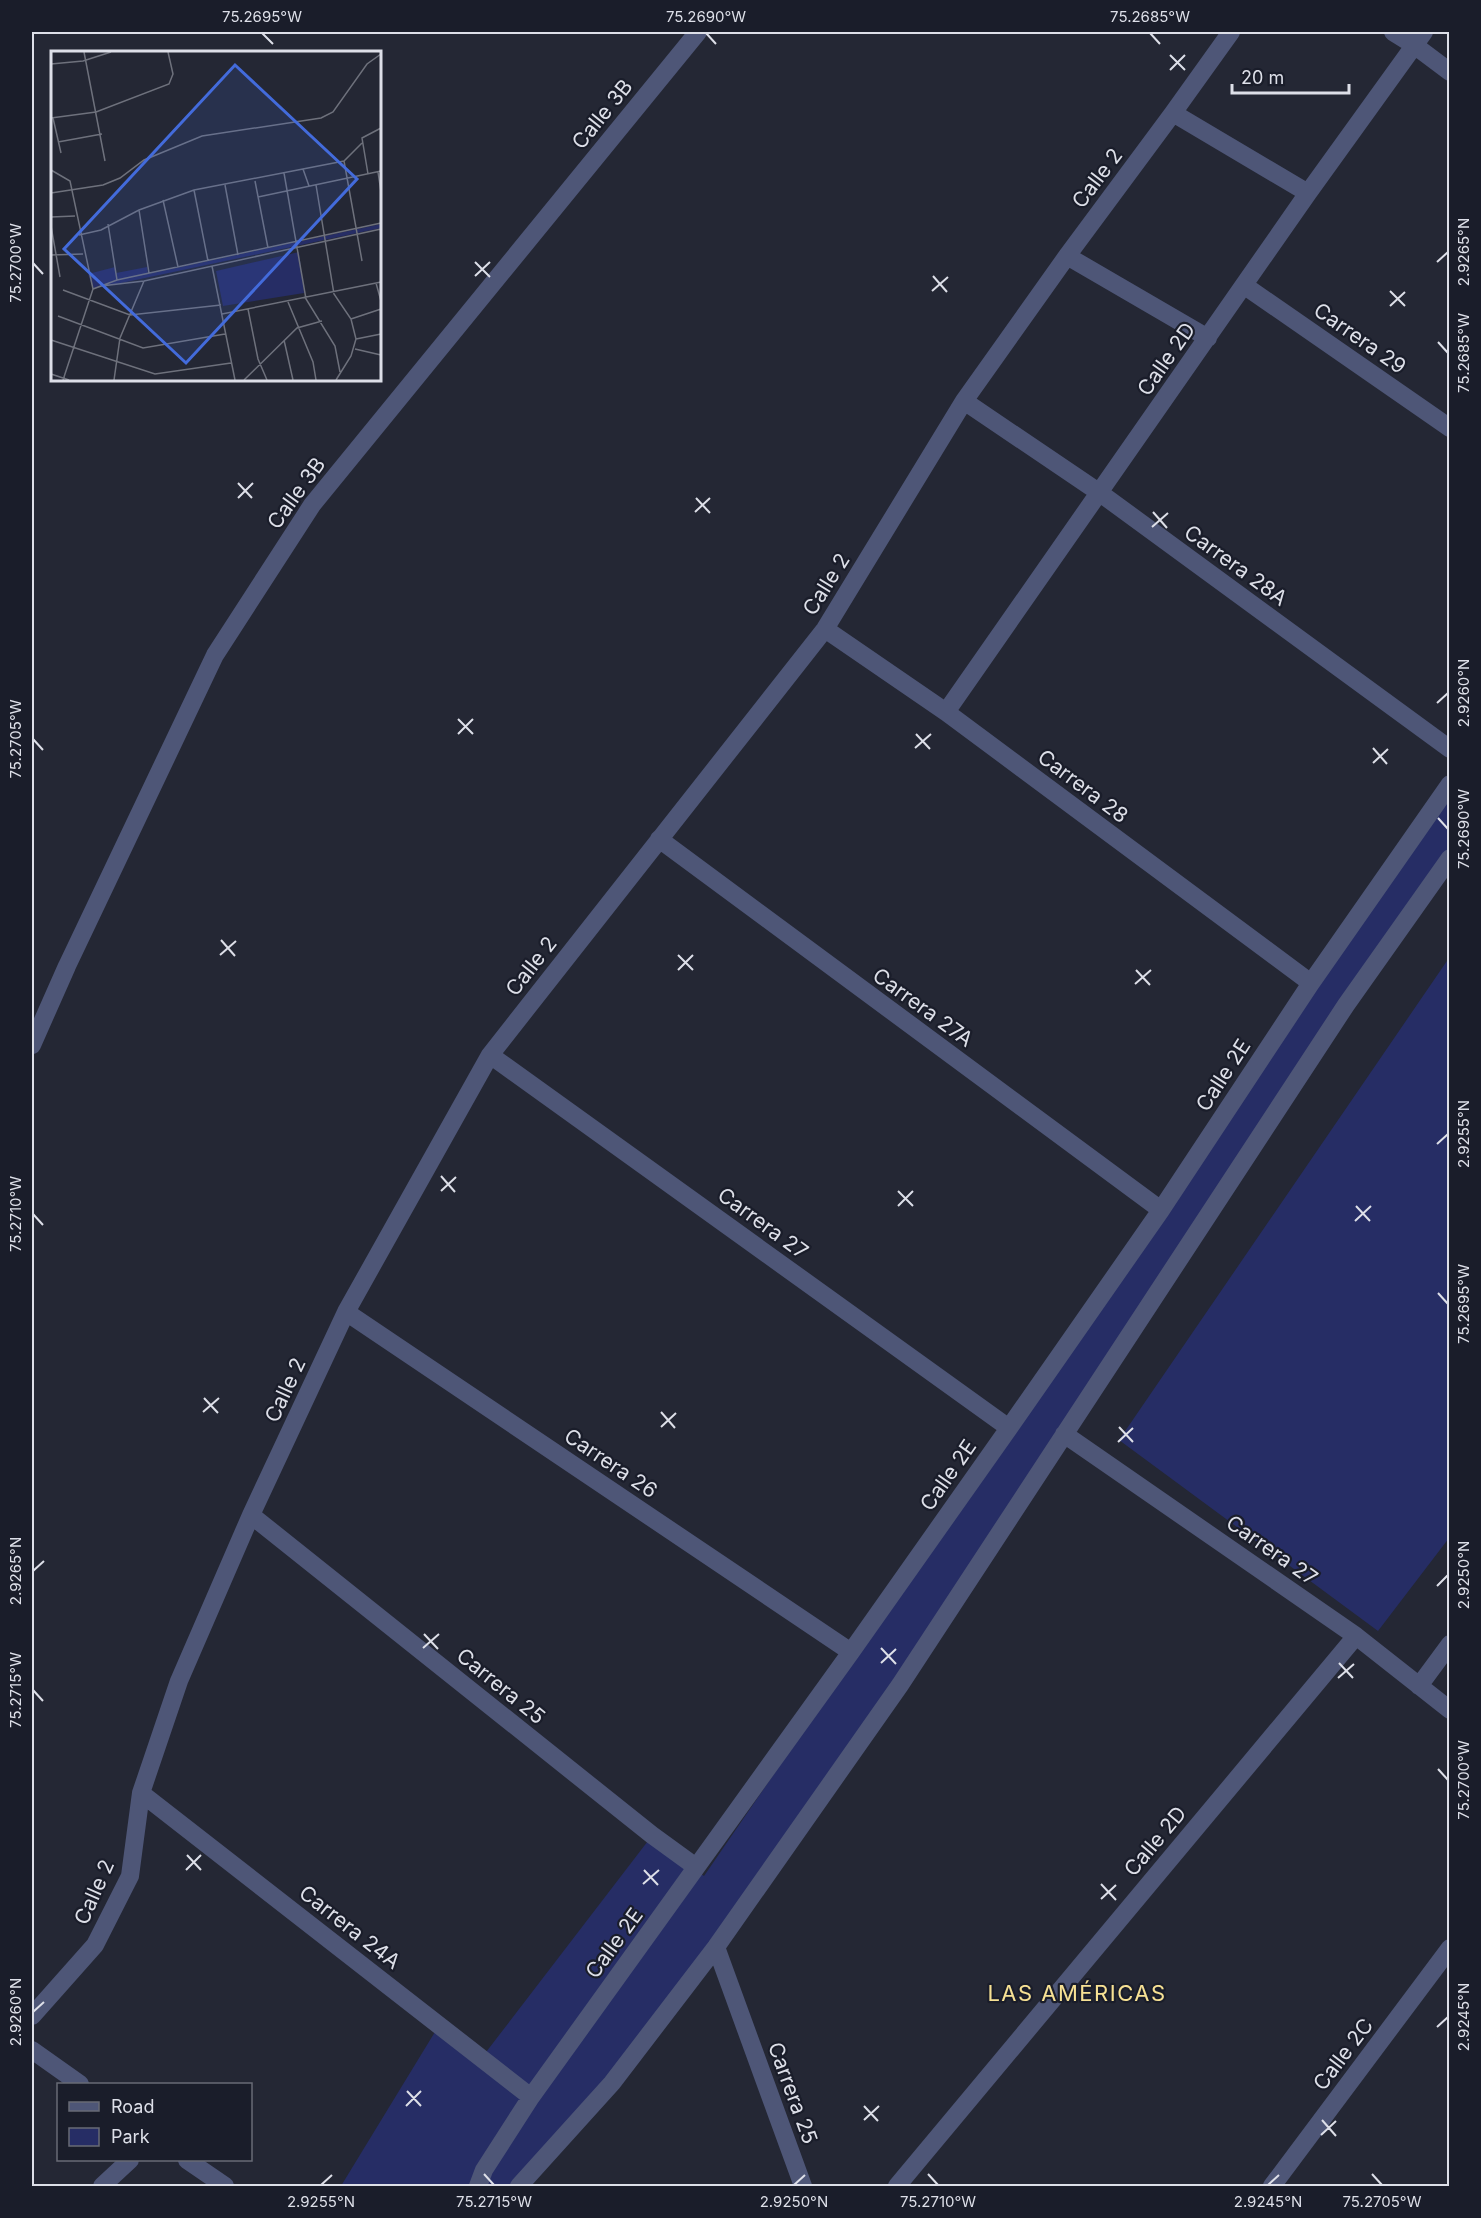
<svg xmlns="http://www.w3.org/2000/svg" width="1481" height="2218" font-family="Inter,sans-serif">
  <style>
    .green { fill: #262d65 }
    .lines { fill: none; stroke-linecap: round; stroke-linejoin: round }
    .minor { stroke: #4e5677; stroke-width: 18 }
    .ticks { fill: none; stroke: #dddfe8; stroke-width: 2 }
    .labels { text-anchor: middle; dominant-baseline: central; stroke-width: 4.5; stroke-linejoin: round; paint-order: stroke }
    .street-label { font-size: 21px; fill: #dddfe8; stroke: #1a1d2a }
    .neighbourhood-label { font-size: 22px; letter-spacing: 1.5px; fill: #f7e194; stroke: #1a1d2a }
    .inset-road { fill: none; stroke: #6e717c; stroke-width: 1.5 }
    .view { fill: #436bdb; fill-opacity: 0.15; stroke: #436bdb; stroke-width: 3 }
    .inset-edge { fill: none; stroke: #dddfe8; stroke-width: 3 }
    .neatline { fill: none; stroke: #dddfe8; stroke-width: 2 }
    .ticks-label { font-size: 15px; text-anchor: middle; fill: #dddfe8 }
  </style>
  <rect width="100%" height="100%" fill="#242734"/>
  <!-- green -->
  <path class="green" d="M1449,789V854L716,1945L515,2186H341L438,2027L480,2060L651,1837L704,1876Z
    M1449,958V1538L1378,1631L1119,1440Z"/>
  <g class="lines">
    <!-- minor -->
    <path class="minor" d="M1393,32L1414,45L1450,72
      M1173,113L1308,193
      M1067,256L1208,338
      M1245,286L1450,428
      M964,401L1100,493L1450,749
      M825,629L946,712L1311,983
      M946,712L1308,193L1424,32
      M659,839L1161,1210
      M32,1045L67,966L215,655L312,505L698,32
      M490,1055L1009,1428
      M346,1312L851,1652
      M1064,1434L1356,1636L1450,1710
      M251,1515L652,1835L696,1867
      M1419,1686L1450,1644
      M141,1793L531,2097
      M716,1947L803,2186
      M32,2016L95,1945L130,1876L141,1793L179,1681L251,1515L346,1312L490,1055L825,629L964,401L1067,256L1173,113L1231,32
      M32,2050L80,2084
      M187,2160L225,2186
      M102,2186L130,2160
      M478,2186L484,2170L531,2097L851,1652L1009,1428L1161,1210L1311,983L1450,784
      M519,2186L612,2083L716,1947L900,1685L1346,1005L1450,858
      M897,2186L1356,1636
      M1272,2186L1450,1948"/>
  </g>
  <!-- ticks -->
  <path class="ticks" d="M262,33L273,44M706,33L716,44M1150,33L1160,44M1170,55L1185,70M1170,70L1185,55M475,262L490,277M1437,262L1448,252M33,263L43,274M475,276L490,262M933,276L947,292M932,291L948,277M1390,291L1405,306M1390,306L1405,292M1438,342L1448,353M238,483L252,498M238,498L253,483M696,498L710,513M695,512L710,498M1153,512L1167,528M1152,527L1168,513M1437,703L1448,693M458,719L473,734M458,734L473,719M916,734L930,749M33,739L43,750M915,748L931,734M1373,748L1387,764M1373,763L1388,749M1438,818L1448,829M221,940L235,956M220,955L236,941M678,955L693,970M678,970L693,955M1136,970L1150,985M1135,984L1151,970M1437,1144L1448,1134M441,1176L455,1192M441,1191L456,1177M898,1191L913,1206M898,1206L913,1191M1356,1206L1370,1221M33,1214L43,1225M1355,1221L1371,1206M1438,1293L1448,1304M204,1398L218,1413M203,1412L219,1398M661,1412L675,1428M661,1427L676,1413M1119,1427L1133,1442M1118,1442L1133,1428M33,1571L44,1561M1437,1586L1448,1575M424,1634L438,1649M423,1648L439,1634M881,1648L896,1664M881,1663L896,1649M1339,1663L1353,1678M1338,1678L1354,1664M33,1690L43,1701M1438,1769L1448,1780M187,1855L201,1870M186,1870L201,1855M644,1870L658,1885M643,1884L659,1870M1101,1884L1116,1900M1101,1899L1116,1885M33,2012L44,2002M1437,2027L1448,2017M407,2091L421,2106M406,2106L421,2091M864,2106L878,2121M864,2120L879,2106M1322,2120L1336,2136M1321,2135L1336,2121M484,2174L494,2185M928,2174L938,2185M1372,2174L1382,2185M321,2185L332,2175M794,2185L805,2175M1268,2185L1279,2175"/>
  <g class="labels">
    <!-- street labels -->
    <g class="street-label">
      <text transform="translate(602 114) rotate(-51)">Calle 3B</text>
      <text transform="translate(1097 178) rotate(-53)">Calle 2</text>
      <text transform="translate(1360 338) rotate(35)">Carrera 29</text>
      <text transform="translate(1166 359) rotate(-55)">Calle 2D</text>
      <text transform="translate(296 493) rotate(-54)">Calle 3B</text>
      <text transform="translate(1236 565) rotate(36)">Carrera 28A</text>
      <text transform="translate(826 584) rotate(-58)">Calle 2</text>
      <text transform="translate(1083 786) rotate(37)">Carrera 28</text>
      <text transform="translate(531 966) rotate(-52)">Calle 2</text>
      <text transform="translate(923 1007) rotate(36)">Carrera 27A</text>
      <text transform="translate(1223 1075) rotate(-57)">Calle 2E</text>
      <text transform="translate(763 1223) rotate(36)">Carrera 27</text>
      <text transform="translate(285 1390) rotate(-65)">Calle 2</text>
      <text transform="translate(611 1463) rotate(34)">Carrera 26</text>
      <text transform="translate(948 1475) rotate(-55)">Calle 2E</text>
      <text transform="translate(1272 1550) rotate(35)">Carrera 27</text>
      <text transform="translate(501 1686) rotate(39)">Carrera 25</text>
      <text transform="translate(1155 1841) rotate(-50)">Calle 2D</text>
      <text transform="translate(94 1892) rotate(-66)">Calle 2</text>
      <text transform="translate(350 1927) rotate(38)">Carrera 24A</text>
      <text transform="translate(614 1943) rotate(-54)">Calle 2E</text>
      <text transform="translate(1343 2054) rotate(-53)">Calle 2C</text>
      <text transform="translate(793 2093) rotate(70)">Carrera 25</text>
    </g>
    <!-- neighbourhood labels -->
    <g class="neighbourhood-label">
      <text x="1077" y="1993">LAS AMÉRICAS</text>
    </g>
  </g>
  <!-- overview -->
  <g transform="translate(51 51)">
    <rect width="330" height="330" fill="#242734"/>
    <path d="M330,173V177L42,238L37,223L64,216L65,222L96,216L97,223ZM248,201L253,242L172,255L165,220Z" fill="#262d65"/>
    <path class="inset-road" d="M33,1L54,110M0,13L32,10L60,1M0,67L45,61L118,33L122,23L117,1M2,67L10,102M7,91L51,83M293,110L311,210M252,118L258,135M0,119L19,130L42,238L12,329M327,121L330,141M233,122L255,248L284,295L289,321M317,123L311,87L330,77M204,130L217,197M174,134L187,204M265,134L283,243L300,268L305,288L300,305L285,329M143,139L157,210M0,142L52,134L69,127L93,109L151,85L270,67L282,61L316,13L330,3M207,146L330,120M112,149L127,216M88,159L98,222M0,166L24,165M57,173L66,229M0,175L9,226M28,184L50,179L88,159L143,139L293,110L311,92M0,204L32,203M161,215L184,329M325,232L330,250M50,235L93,230L330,178M42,238L66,229L330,172M12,239L79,264L170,254M237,251L262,311L265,329M197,258L207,308L216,329M171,263L330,231M7,265L92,297L174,283M300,268L330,258M305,288L330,283M0,289L104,323L180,312M233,289L242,329M304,298L330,304M0,323L18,329M63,329L69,287L93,230M193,329L246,277L271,270"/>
    <path class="view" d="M184,14L306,128L135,312L13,198Z"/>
    <rect width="330" height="330" class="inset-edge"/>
  </g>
  <!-- border -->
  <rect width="1481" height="2218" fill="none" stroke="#1a1d2a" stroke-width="66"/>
  <!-- legend -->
  <rect x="57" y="2083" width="195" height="78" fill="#1a1d2a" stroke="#686b76" stroke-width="1.5"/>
  <rect x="69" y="2102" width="30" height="9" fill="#4e5677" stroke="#686b76" stroke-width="1.5"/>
  <text x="111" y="2113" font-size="18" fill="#dddfe8">Road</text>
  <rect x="69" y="2128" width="30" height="18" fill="#262d65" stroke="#686b76" stroke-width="1.5"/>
  <text x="111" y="2143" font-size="18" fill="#dddfe8">Park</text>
  <!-- scale -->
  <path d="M1232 84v9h117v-9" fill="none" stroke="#dddfe8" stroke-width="3"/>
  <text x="1241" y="84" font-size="18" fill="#dddfe8" stroke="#1a1d2a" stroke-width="4.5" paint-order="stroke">20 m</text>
  <rect x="33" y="33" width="1415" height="2152" class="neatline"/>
  <g class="ticks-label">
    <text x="262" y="22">75.2695°W</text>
    <text x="706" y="22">75.2690°W</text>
    <text x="1150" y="22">75.2685°W</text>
    <text transform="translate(1464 252) rotate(-90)" y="5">2.9265°N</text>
    <text transform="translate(16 263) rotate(-90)" y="5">75.2700°W</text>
    <text transform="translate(1464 353) rotate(-90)" y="5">75.2685°W</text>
    <text transform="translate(1464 693) rotate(-90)" y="5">2.9260°N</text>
    <text transform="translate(16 739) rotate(-90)" y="5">75.2705°W</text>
    <text transform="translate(1464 829) rotate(-90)" y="5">75.2690°W</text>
    <text transform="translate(1464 1134) rotate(-90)" y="5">2.9255°N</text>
    <text transform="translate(16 1214) rotate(-90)" y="5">75.2710°W</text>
    <text transform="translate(1464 1304) rotate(-90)" y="5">75.2695°W</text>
    <text transform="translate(16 1571) rotate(-90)" y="5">2.9265°N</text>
    <text transform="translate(1464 1575) rotate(-90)" y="5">2.9250°N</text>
    <text transform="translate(16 1690) rotate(-90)" y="5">75.2715°W</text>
    <text transform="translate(1464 1780) rotate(-90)" y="5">75.2700°W</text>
    <text transform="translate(16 2012) rotate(-90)" y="5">2.9260°N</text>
    <text transform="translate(1464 2017) rotate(-90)" y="5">2.9245°N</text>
    <text x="321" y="2207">2.9255°N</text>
    <text x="494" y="2207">75.2715°W</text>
    <text x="794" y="2207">2.9250°N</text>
    <text x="938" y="2207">75.2710°W</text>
    <text x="1268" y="2207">2.9245°N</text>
    <text x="1382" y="2207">75.2705°W</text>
  </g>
</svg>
